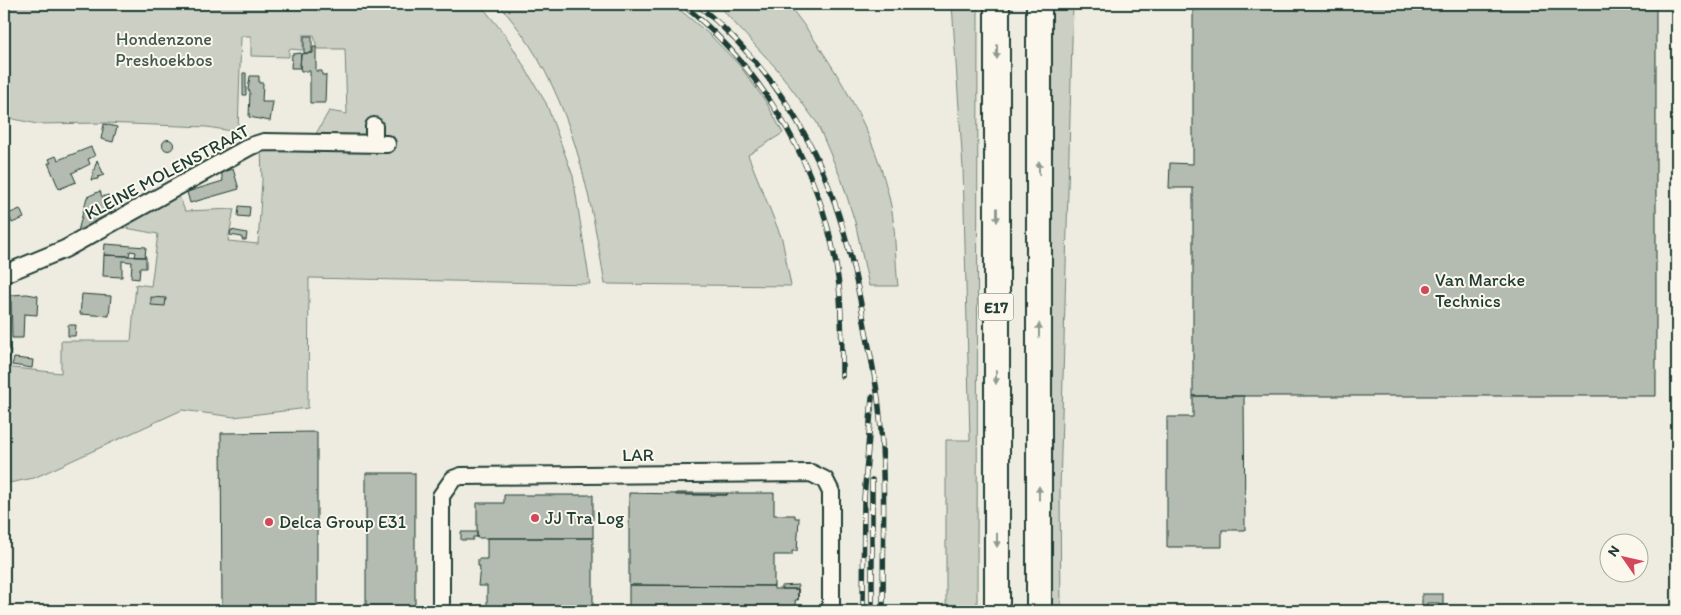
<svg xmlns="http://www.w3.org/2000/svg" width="1681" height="615" font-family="Itim,sans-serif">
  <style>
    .green { fill: #cbcfc4; stroke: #75867c }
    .building { fill: #b4bbb0; stroke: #1f3d34 }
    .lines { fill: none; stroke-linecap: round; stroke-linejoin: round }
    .minor-casing { stroke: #1f3d34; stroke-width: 20 }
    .highway-casing { stroke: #1f3d34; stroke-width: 28 }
    .minor { stroke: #fbf7ec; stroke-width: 16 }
    .highway { stroke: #fbf7ec; stroke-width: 24 }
    .rail-casing { stroke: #1f3d34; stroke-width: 5.5 }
    .rail { stroke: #fbf7ec; stroke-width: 4; stroke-dasharray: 11; stroke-linecap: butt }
    .oneway { fill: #8d9a90 }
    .poi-dot { fill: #d1495b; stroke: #fbf7ec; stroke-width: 2 }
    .labels { text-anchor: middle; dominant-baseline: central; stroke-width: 4; stroke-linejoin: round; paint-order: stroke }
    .shield { fill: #fbf7ec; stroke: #61756b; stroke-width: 1 }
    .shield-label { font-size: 16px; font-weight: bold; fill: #1f3d34 }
    .park-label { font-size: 18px; fill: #415a51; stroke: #fbf7ec }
    .street-label { font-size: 18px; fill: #1f3d34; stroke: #fbf7ec }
    .poi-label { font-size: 18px; fill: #1f3d34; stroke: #fbf7ec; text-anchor: start }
  </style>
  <rect width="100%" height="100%" fill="#eeece1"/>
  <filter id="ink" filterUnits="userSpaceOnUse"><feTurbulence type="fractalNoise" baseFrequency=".02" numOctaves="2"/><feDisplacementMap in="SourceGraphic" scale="10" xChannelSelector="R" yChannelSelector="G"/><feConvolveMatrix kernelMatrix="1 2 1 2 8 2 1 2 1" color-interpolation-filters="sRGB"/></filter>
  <g filter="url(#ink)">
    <!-- green -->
    <path class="green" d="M4,4H480L506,36L546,103L573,176L590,284L309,278L308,408L234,417L182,410L34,478L4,484V367L61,373V341H131L136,284L151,286L158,234L115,226L177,191L185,211L234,209L228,241L258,244L262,180L261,147L367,135L313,139L329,111L347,114L345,49H317L314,35H303V50L289,49V57L251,56V36H241L238,132L207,127L103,123L37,124L4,117Z
      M499,4H673L710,35L740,66L766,102L783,133L748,155L782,239L791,286L605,284C591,201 576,116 529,44C520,30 509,17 499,4Z
      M717,4H788C834,63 876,132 891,206C896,232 895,260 898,286H869L855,222L842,181L817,123L777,69Z
      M952,4H978L977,611H946V440H970L963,168Z
      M1051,4H1073L1060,490L1061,611H1051Z"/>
    <!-- building -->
    <path class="building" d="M1193,4H1656V396H1193V188H1169L1170,163L1193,164Z
      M304,36H312V53H304Z
      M313,47H316V71H322V75H326L325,103H310V71H301L300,68L301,54L313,53Z
      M301,53L300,68H291L292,54Z
      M243,73H246V95H243Z
      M250,76H259V83H263L262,102H273L270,121L249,117L250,91L248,90Z
      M104,124L117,127L113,142L101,139Z
      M162.5 145a5.5 5.5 0 1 1 11 0a5.5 5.5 0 1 1-11 0Z
      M91,147L95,156L88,159L90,164L72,173L76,182L59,189L48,163H51L49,159L56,156L58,160Z
      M97,160L104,175L98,177V179L91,180Z
      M233,169L239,189L190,203L187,192L223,181L221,172Z
      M100,191L102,197L108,195L116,212L93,222L96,227L77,235L87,197Z
      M239,206L250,207L249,217L238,216Z
      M20,209L24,218L12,223L8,214Z
      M231,230L247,233L246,240H242V237L230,235Z
      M105,244L146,247L145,257H135L136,252L130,251L129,256L104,255Z
      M104,255L146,257V268H140L139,279L131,278L132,262L122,261V277L103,276Z
      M27,294L38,296L37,315L24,314L23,338H12L11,295Z
      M82,294L111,296L109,316L80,314Z
      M151,297L166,298L165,306L151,305Z
      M68,325H76L75,336H68Z
      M4,349L11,350L9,362L4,361Z
      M14,358L33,360L32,368L12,365Z
      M1193,396H1244L1245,530H1222V547H1167V417H1193Z
      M317,432V611H222L221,433Z
      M366,473H415V611H366Z
      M629,493L727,495V493H774V515H795V518H799L797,551H792V555H774V586L629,585Z
      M676,493H727V495H676Z
      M504,495H593V538H477V503H504Z
      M461,532H477V537H473V540H461Z
      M487,538H593V611H487V586H478L480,566H478V559H487Z
      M629,585L774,586V589H798V600H795L796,611H629Z
      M798,585V600V589H781V586Z
      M1422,594H1443V611H1439V603H1427L1426,611H1422Z"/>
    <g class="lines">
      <!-- minor casing -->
      <g class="minor-casing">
        <path id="minor" d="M374,126V144
          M4,274L65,249L251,146L264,142L387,144
          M441,611V496L453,479L461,476L811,473L825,480L831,492V611"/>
      </g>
      <!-- highway casing -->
      <g class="highway-casing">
        <path id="highway" d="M1039,4V611
          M997,611V4"/>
      </g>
      <!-- minor -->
      <use href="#minor" class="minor"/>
      <!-- highway -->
      <use href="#highway" class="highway"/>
      <!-- rail casing -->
      <g class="rail-casing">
        <path id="rail" d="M682,4C767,72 826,177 839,285C842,315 842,345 842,376
          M697,4C800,90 842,191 864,321C869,349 876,378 879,407C886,474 883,543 883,611
          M872,480V611
          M863,611L864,499L872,397"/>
      </g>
      <!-- rail -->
      <use href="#rail" class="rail"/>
    </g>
    <!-- one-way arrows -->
    <defs><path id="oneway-solid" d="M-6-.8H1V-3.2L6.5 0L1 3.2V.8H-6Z" transform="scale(1.25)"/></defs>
    <g class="oneway">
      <use href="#oneway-solid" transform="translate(997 52) rotate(90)"/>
      <use href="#oneway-solid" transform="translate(1039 168) rotate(-90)"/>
      <use href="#oneway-solid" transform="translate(997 215) rotate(90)"/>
      <use href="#oneway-solid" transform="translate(1039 330) rotate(-90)"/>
      <use href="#oneway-solid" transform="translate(996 377) rotate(90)"/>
      <use href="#oneway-solid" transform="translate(1039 493) rotate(-90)"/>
      <use href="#oneway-solid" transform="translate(997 540) rotate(90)"/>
    </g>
  </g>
  <!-- markers -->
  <g class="poi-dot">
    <circle cx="1425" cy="290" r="5"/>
    <circle cx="535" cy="518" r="5"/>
    <circle cx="269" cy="522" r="5"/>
  </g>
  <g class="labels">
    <!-- shield labels -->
    <rect class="shield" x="978.5" y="293.5" width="35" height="27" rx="4"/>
    <g class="shield-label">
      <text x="996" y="307">E17</text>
    </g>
    <!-- park labels -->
    <g class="park-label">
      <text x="164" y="39">Hondenzone<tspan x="164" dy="21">Preshoekbos</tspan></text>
    </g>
    <!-- street labels -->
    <g class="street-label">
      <text transform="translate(167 172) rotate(-28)">KLEINE MOLENSTRAAT</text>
      <text transform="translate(638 455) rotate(-1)">LAR</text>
    </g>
    <!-- poi labels -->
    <g class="poi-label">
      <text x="1435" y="280">Van Marcke<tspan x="1435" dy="21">Technics</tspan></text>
      <text x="545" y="518">JJ Tra Log</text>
      <text x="279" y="522">Delca Group E31</text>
    </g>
  </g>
  <!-- margin -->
  <rect width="1681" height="615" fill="none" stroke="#fbf7ec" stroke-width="20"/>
  <rect x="10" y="10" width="1661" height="595" fill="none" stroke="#1f3d34" stroke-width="2" filter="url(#ink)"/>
  <!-- north arrow -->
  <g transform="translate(1624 558) rotate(304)"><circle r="24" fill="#fbf7ec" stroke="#a3ada2"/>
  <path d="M0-4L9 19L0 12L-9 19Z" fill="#d1495b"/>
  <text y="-8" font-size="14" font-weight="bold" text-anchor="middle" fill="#1f3d34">N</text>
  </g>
</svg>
